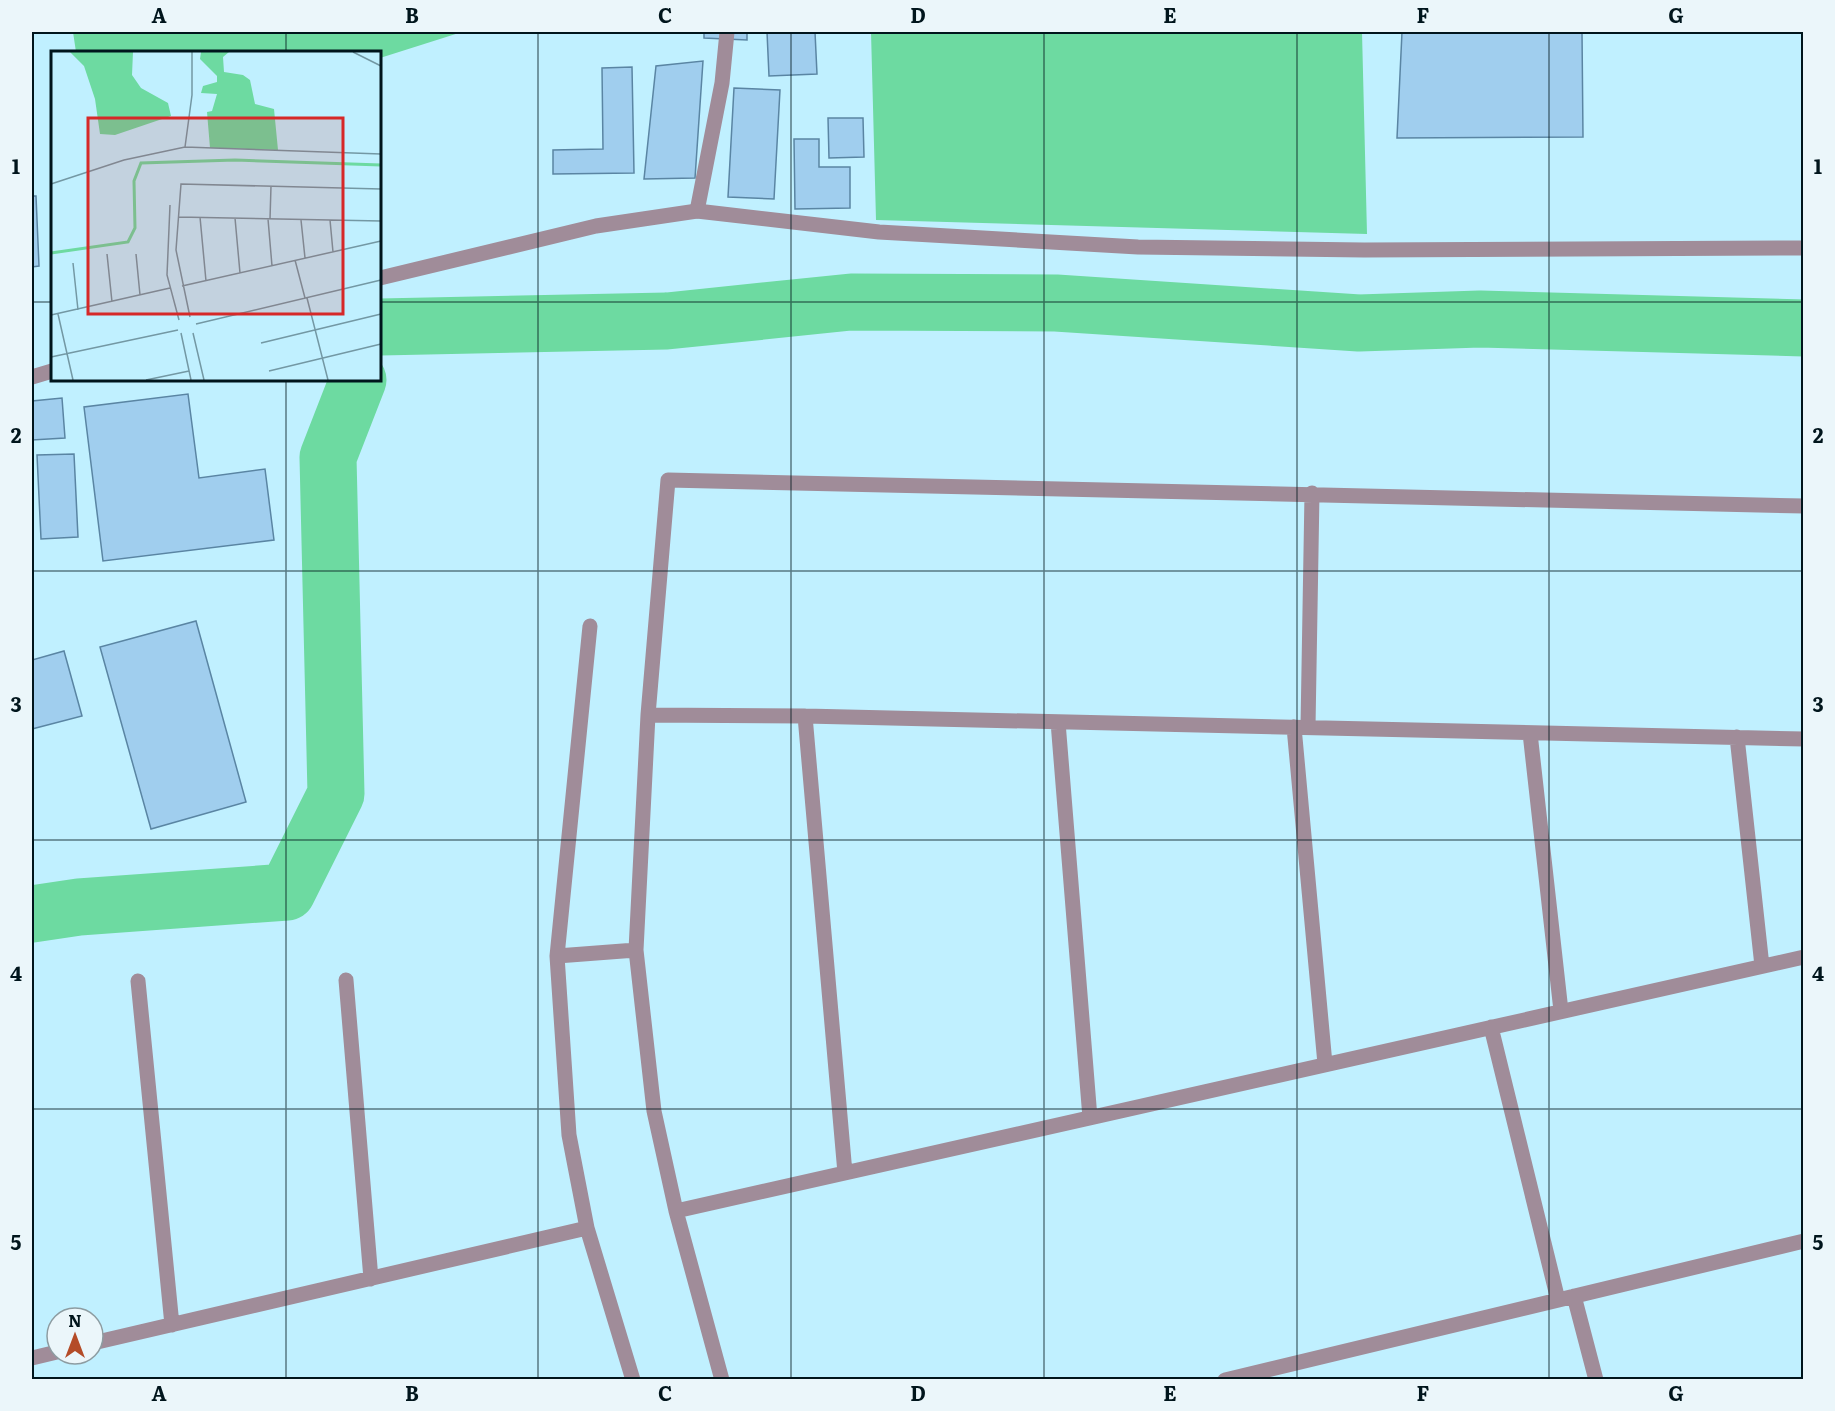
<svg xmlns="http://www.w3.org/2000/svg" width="1835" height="1411" font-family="Literata,serif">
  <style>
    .water { fill: #6ddaa1 }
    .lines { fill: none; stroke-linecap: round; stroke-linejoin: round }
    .river { stroke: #6ddaa1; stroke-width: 57 }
    .building { fill: #a0ceee; stroke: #5a85a3; stroke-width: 1.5 }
    .minor { stroke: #a08c99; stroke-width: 15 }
    .tertiary { stroke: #a08c99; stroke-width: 15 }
    .grid { fill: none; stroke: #00151c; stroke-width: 1.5; stroke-opacity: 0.55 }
    .inset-river { fill: none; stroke: #6ddaa1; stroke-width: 3 }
    .inset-road { fill: none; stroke: #7398a4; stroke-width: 1.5 }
    .view { fill: #d62828; fill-opacity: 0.15; stroke: #d62828; stroke-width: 3 }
    .inset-edge { fill: none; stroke: #00151c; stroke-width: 3 }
    .neatline { fill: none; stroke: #00151c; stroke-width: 2 }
    .grid-label { font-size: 20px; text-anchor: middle; font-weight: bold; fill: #00151c }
  </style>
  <rect width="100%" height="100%" fill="#c0f0ff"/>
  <!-- water -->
  <path class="water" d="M73,32H462L380,58V52H76Z
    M871,32H1362L1367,234L876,220Z"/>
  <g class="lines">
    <!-- river -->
    <path class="river" d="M380,327L667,321L851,302L1056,303L1359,323L1480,319L1804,328
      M32,914L79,907L287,892L336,794L328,457L358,380"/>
  </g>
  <!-- building -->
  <path class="building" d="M704,32H747V40L704,38Z
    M767,32H815L817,74L769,76Z
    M1402,32H1582L1583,137L1397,138Z
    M703,61L695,178L644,179L656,66Z
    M632,67L634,173L553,174V150L603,149L602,68Z
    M734,88L780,90L774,199L728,197Z
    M828,118H863L864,157L829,158Z
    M794,139H819V167H850V208L795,209Z
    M32,196H36L39,266L32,267Z
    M188,394L199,478L265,469L274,540L103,561L84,407Z
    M62,398L65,438L32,440V401Z
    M74,454L78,537L41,539L37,455Z
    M196,621L246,802L151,829L100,647Z
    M64,651L82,716L32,729V660Z"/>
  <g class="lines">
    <!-- minor -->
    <path class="minor" d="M697,211L722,83L727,32
      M590,626L557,956L569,1135L587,1228L633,1380
      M648,715L805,716L1804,739
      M805,716L845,1173
      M1058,722L1090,1118
      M1294,727L1325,1064
      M1308,727L1312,493
      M1530,733L1561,1011
      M1737,737L1762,966
      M557,956L636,950
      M346,980L371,1279
      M138,981L172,1325
      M1491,1027L1558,1300
      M676,1211L1804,957
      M1574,1296L1596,1380
      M93,1343L587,1228
      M32,1358L57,1352
      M722,1380L676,1211L654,1111L636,950L648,715L668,480L1804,506
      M1225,1380L1804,1241"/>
    <!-- tertiary -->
    <path class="tertiary" d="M380,278L596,226L697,211L879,232L1138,247L1364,250L1804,248
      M32,377L52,371"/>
  </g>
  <!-- grid -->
  <path class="grid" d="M286,32V52M538,32V1380M791,32V1380M1044,32V1380M1297,32V1380M1549,32V1380M32,302H52M380,302H1804M286,380V1380M32,571H1804M32,840H1804M32,1109H1804"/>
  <!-- overview -->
  <g transform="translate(51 51)">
    <rect width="330" height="330" fill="#c0f0ff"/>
    <path d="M19,1H82L81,24L90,37L117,52L120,65L64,84L49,83L44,48L33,15ZM150,1H178L172,6L173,21L192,24L199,29L204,53L223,58L227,99L159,97L156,61L161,60L166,43L150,42L152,35L166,31V25L149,8Z" fill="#6ddaa1"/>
    <path class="inset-river" d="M0,202L77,191L84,177L83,130L90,112L184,109L330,114"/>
    <path class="inset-road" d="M302,1L330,15M134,96L141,44V1M0,133L73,109L134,96L330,103M119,154L116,224L128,269M127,166L330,170M149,166L155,230M184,167L189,222M217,168L221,215M219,168L220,135M250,169L254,207M279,169L282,201M56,203L61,251M85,203L89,244M244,209L254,247M22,212L27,259M131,235L330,190M256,247L277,329M7,263L22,329M0,264L119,237M139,266L125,199L130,133L330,138M145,273L330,229M130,282L140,329M142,282L153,329M210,292L330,263M0,306L127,279M218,320L330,293M95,329L138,320"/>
    <path class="view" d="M37,67H292V263H37Z"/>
    <rect width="330" height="330" class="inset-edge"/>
  </g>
  <!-- border -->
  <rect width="1835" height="1411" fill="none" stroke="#ebf6fa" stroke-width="66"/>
  <!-- north arrow -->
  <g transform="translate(75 1336)"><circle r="28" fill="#ebf6fa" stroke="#8d9ca1" stroke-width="1.5"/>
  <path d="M0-4.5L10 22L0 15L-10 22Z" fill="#b44c28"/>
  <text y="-9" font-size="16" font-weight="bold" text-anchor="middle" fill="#00151c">N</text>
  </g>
  <rect x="33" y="33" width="1769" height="1345" class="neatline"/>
  <g class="grid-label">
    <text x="159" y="23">A</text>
    <text x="412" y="23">B</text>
    <text x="665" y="23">C</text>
    <text x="918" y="23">D</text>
    <text x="1170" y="23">E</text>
    <text x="1423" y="23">F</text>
    <text x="1676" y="23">G</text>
    <text x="16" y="174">1</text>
    <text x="1818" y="174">1</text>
    <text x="16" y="443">2</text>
    <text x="1818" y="443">2</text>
    <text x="16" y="712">3</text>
    <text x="1818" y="712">3</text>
    <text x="16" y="981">4</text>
    <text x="1818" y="981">4</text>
    <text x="16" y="1250">5</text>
    <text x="1818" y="1250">5</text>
    <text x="159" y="1401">A</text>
    <text x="412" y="1401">B</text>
    <text x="665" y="1401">C</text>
    <text x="918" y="1401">D</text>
    <text x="1170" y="1401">E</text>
    <text x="1423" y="1401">F</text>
    <text x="1676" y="1401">G</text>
  </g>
</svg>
